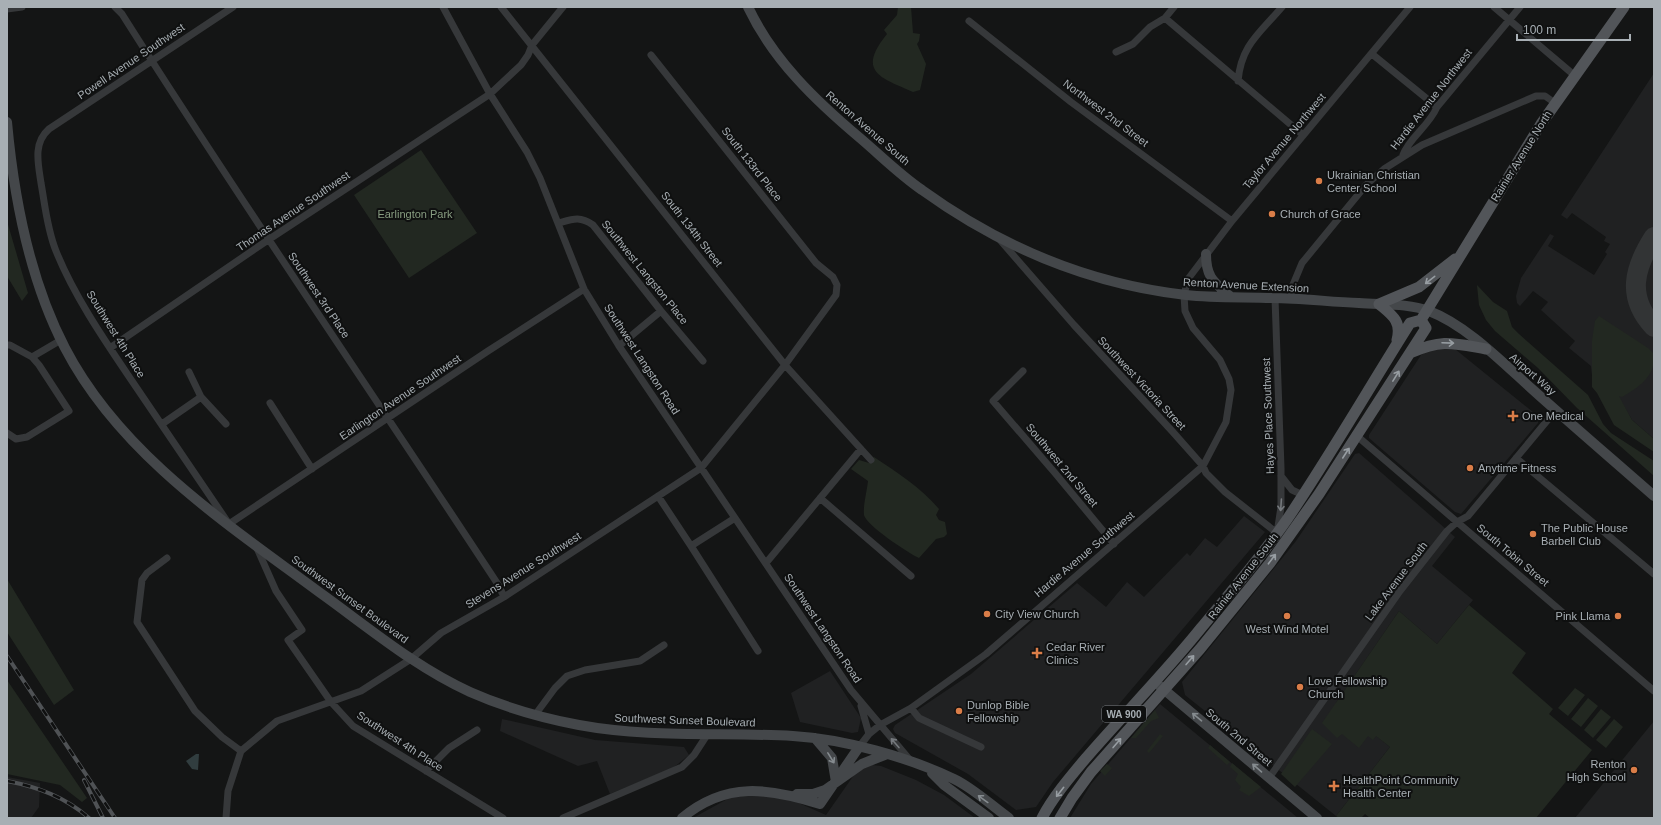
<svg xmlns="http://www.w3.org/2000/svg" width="1661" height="825" font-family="Helvetica,sans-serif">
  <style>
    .built { fill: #202122 }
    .green { fill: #222821 }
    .water { fill: #313d3f }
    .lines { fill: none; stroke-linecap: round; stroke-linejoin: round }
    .taxiway { stroke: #323435; stroke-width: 20 }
    .street { stroke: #36383a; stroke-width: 7 }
    .secondary { stroke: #44474a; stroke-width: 10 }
    .primary { stroke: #525559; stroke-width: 11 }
    .rail-casing { stroke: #4f5255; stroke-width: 4 }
    .rail { stroke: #0f1010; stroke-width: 2.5; stroke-dasharray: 8; stroke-linecap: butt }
    .oneway { stroke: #979da2 }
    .oneway2 { stroke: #75797d }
    .oneway3 { stroke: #858b8f }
    .poi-dot { fill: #da7d48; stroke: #0f1010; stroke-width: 1.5 }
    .labels { text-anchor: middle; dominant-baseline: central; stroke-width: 4; stroke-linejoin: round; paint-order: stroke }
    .shield { fill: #0f1010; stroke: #7a7f83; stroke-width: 1 }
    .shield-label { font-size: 10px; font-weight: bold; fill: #a8afb4 }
    .street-label { font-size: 11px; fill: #a8afb4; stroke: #0f1010 }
    .poi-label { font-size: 11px; fill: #a8afb4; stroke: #0f1010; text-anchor: start }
    .park-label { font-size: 11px; fill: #889d81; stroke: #0f1010 }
  </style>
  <rect width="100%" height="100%" fill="#141515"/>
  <!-- built -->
  <path class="built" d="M1654,73V439L1632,420L1618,396L1593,385L1591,366L1569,348L1575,341L1541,310L1548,302L1533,291L1520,306L1517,303L1516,296L1521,278L1550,234L1554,236L1548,246L1594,275L1607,254L1605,252L1610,244L1604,241L1606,237L1572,213L1567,219L1561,215Z
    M1437,347L1455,349L1539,417L1538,423L1461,514L1455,512L1377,445L1369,438V435L1421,355L1428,349Z
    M1359,453L1455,537L1432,566L1473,600L1437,644L1399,611L1336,703L1390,747L1336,816L1185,695L1182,682L1296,541L1355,454Z
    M1244,516L1265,532L1053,782L1036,807L1016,810L968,774L895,733L893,729L895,725L971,674L1077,583L1106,607L1127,582L1144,597L1187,553L1190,556L1205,538L1217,547Z
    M830,671L861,718L858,732L852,733L800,722L791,693Z
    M1160,704L1298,818H1070L1091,784Z
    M502,719L595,740L684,747L689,755L673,768L610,794L597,761L578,766L500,731Z
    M1654,721V818H1575Z
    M872,765L881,766L916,780L944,795L975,818H693L731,797L776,793L826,815L856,772Z
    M7,777L40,783L39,807L31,818H7Z"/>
  <!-- green -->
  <path class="green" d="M898,7H911L913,33L920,34L919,41L917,44L926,64L920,90L913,92C881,78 856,72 887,34L884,30L897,15Z
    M421,150L477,233L409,278L354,195Z
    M7,221L28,293L22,301L7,276Z
    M1477,285L1493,302L1507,311L1512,327L1519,334L1588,395L1603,424L1611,433L1654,461V476L1577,408L1538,368L1495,331L1486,320L1479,305Z
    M1599,316L1648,348L1654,354C1656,376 1639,387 1622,397L1619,396L1632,420L1654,439V452L1614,425L1597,393L1592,387V341L1595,321Z
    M874,457C898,473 920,487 939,509L936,515L939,520L945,522L947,534L944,537L936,539L919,558C908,553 866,525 864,515C863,505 867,491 868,481L851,469L859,460L869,463Z
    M7,579L74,690L54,705L7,632Z
    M1469,605L1526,653L1512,673L1553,709L1549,714L1592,750L1536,818H1370L1365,814L1361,818H1339L1336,816L1390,747L1376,736L1373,740L1368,736L1359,748L1342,734L1337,738L1322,723L1399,611L1437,644Z
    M7,680L87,798L82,802L60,785L7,774Z
    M1575,688L1585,695L1568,716L1558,708Z
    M1588,698L1598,706L1581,727L1571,719Z
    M1601,709L1611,717L1593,738L1584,730Z
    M1155,710L1159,718L1151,721L1136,738H1131Z
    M1614,719L1623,727L1606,748L1596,740Z
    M1312,729L1332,744L1295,787L1281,774Z
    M1160,734L1163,736L1149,753L1147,751Z
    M1210,745L1230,762L1227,765L1208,748Z
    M1232,763L1261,787L1249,796L1239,790L1241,787L1235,780L1238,774L1230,767Z
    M1107,764L1112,768L1105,776L1100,771Z"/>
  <!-- water -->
  <path class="water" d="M196,754H199L198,770L192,769L186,761Z"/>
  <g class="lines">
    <!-- taxiway -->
    <path class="taxiway" d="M1654,237C1634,268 1626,297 1654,327"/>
    <!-- street -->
    <path class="street" d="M115,7L122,14C244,207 374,395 499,586L504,597
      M233,7L49,129C33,143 38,163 41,183C45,205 47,229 56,251C74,296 105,341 132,381C165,429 197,477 229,524L488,351L584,289
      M443,7L490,94L527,152L540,178L584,289L619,346L851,690L910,760
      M501,7L785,365L871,460
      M1494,7L1574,75
      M7,9L22,7
      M1165,18L1303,135
      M969,21L1071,102L1232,221
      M1116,52L1133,44L1150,27L1165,18L1174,7
      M1372,54L1437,107
      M1238,81C1241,45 1260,33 1282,7
      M1403,155C1409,138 1429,126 1437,107L1520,7
      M559,223C573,219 580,216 593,225L661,311L703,361
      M1000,240L1074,325L1172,431L1203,466L1206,473L1225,492L1277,533L1281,507V468L1275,298
      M1291,299L1292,287L1302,263L1366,185L1384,169L1422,145L1536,96H1545L1555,103
      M7,345H10L32,357L39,365L69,411L27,437L16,439L7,433
      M619,346L661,311
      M110,348L268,240L490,94L521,65L528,55L532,45L563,7
      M32,357L61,340
      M1023,371L993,401L1055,473L1114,544
      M189,372L201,397L226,424
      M270,403L312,469
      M162,424L201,397
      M1357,436L1654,691
      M1516,458L1654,574
      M1281,476L1292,490L1303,495
      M658,496L691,546
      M820,498L911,576
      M735,518L691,546L758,651
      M256,546L276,591L302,630L288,640L331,702L353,726L503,818
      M167,558L147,573L142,580L137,622L195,711L222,737L241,751
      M766,563L861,449
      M861,706L869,734
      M911,708L919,718L981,747
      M535,715L555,688L567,676L585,670L640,661L664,645
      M859,747L869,734L880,725L911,708L986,654L1203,466L1226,422L1231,390L1229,379L1220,360L1193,328L1185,311L1184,295L1188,279L1232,221L1410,7
      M426,771L449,748L477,730
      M1269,778L1400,591L1447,531L1457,522L1468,516L1556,410
      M226,818L228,791L241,751L277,721L361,691L411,659L441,633L504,597L701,468L785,365L836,295L837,285L833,277L816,263L651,55
      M563,818L682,767L694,755L707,735"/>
    <!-- secondary -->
    <path class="secondary" d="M748,7C773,60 816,101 860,138C880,155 900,175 922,190C1001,247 1089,284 1186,295C1214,298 1243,297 1272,298C1301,298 1330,302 1359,303C1381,305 1407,303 1429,311C1466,325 1502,362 1532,389C1572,425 1613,460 1654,496
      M7,122C14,199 29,279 65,348C120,454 226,523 319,592C368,627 415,667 470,692C504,707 542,718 579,725C649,738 722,732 793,736C844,739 908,757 954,779C973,788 991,805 1009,818
      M1206,254C1206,278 1214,282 1231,297
      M1155,682L1317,818
      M815,738L832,758L836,782
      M932,773L944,785L989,818
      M797,794H813L825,790L862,764L887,754
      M682,818C726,781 769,788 820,804L859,747"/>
    <!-- primary -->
    <path class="primary" d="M1379,304L1419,287L1455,259
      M1379,304C1392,315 1402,321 1397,340
      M1410,353C1443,339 1452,343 1486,349
      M1042,818C1053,797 1070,777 1086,758C1124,714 1165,673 1201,628C1231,592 1262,556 1288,518C1331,454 1369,388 1410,323L1421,320L1541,124L1624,7
      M1060,818L1072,798L1091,772L1200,649L1270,563L1319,494L1426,328L1421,320"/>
    <!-- rail casing -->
    <g class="rail-casing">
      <path id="rail" d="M7,656L115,818
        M84,780L103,818
        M7,781C38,787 65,797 89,818"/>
    </g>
    <!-- rail -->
    <use href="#rail" class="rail"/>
  </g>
  <!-- one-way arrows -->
  <defs><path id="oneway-shaft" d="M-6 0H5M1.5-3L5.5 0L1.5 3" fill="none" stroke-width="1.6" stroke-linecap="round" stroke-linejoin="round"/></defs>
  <g class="oneway">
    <use href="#oneway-shaft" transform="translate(1430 280) rotate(142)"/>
    <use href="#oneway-shaft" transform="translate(1448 343) rotate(2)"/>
    <use href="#oneway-shaft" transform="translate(1396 376) rotate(-58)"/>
    <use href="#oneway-shaft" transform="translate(1346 453) rotate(-57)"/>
    <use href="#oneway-shaft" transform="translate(1272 559) rotate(-53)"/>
    <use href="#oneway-shaft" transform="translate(1190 660) rotate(-49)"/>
    <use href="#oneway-shaft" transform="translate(1117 743) rotate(-49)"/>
    <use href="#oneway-shaft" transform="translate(1060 792) rotate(128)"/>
  </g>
  <g class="oneway2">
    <use href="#oneway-shaft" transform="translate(1281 505) rotate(94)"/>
    <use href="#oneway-shaft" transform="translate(895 743) rotate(-131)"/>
  </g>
  <g class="oneway3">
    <use href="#oneway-shaft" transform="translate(1197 717) rotate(-140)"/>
    <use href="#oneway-shaft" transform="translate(831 758) rotate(58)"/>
    <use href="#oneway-shaft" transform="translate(1257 768) rotate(-139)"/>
    <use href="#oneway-shaft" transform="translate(983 799) rotate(-144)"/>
  </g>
  <!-- markers -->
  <g class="poi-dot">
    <circle cx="1319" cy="181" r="4"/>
    <circle cx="1272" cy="214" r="4"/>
    <path d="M1511 410h4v4h4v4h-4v4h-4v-4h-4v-4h4z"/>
    <circle cx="1470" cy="468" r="4"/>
    <circle cx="1533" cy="534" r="4"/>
    <circle cx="987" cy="614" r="4"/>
    <circle cx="1287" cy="616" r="4"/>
    <circle cx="1618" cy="616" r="4"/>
    <path d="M1035 647h4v4h4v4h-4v4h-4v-4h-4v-4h4z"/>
    <circle cx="1300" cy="687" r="4"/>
    <circle cx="959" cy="711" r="4"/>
    <circle cx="1634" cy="770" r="4"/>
    <path d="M1332 780h4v4h4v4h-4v4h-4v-4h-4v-4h4z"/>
  </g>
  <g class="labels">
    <!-- shield labels -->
    <rect class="shield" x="1102" y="706" width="44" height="16" rx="3"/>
    <g class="shield-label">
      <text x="1124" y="714">WA 900</text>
    </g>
    <!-- street labels -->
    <g class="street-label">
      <text transform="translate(131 61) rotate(-34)">Powell Avenue Southwest</text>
      <text transform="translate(1431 99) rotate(-52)">Hardie Avenue Northwest</text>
      <text transform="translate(1106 113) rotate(37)">Northwest 2nd Street</text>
      <text transform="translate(868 128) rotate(41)">Renton Avenue South</text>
      <text transform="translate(1284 141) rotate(-50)">Taylor Avenue Northwest</text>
      <text transform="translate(1521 156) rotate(-58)">Rainier Avenue North</text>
      <text transform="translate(752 164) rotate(52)">South 133rd Place</text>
      <text transform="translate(293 211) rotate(-34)">Thomas Avenue Southwest</text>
      <text transform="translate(692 229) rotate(52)">South 134th Street</text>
      <text transform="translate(645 272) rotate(51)">Southwest Langston Place</text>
      <text transform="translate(1246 285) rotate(3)">Renton Avenue Extension</text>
      <text transform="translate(319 295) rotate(56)">Southwest 3rd Place</text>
      <text transform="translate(116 334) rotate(58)">Southwest 4th Place</text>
      <text transform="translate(642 359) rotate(57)">Southwest Langston Road</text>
      <text transform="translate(1533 374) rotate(41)">Airport Way</text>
      <text transform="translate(1142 383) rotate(47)">Southwest Victoria Street</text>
      <text transform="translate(400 397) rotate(-34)">Earlington Avenue Southwest</text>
      <text transform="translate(1268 416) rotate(-92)">Hayes Place Southwest</text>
      <text transform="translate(1062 465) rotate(50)">Southwest 2nd Street</text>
      <text transform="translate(1084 554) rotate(-40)">Hardie Avenue Southwest</text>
      <text transform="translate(1513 555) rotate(40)">South Tobin Street</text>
      <text transform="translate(523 570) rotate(-32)">Stevens Avenue Southwest</text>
      <text transform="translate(1243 576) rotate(-52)">Rainier Avenue South</text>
      <text transform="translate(1396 581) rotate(-53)">Lake Avenue South</text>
      <text transform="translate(350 599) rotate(36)">Southwest Sunset Boulevard</text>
      <text transform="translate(823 628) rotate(56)">Southwest Langston Road</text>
      <text transform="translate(685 720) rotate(2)">Southwest Sunset Boulevard</text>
      <text transform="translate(1239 737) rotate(40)">South 2nd Street</text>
      <text transform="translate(400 741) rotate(33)">Southwest 4th Place</text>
    </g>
    <!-- poi labels -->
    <g class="poi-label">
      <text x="1327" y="175">Ukrainian Christian<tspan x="1327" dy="13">Center School</tspan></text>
      <text x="1280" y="214">Church of Grace</text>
      <text x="1522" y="416">One Medical</text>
      <text x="1478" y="468">Anytime Fitness</text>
      <text x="1541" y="528">The Public House<tspan x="1541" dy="13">Barbell Club</tspan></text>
      <text x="995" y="614">City View Church</text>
      <text x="1610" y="616" text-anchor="end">Pink Llama</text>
      <text x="1287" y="629" text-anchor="middle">West Wind Motel</text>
      <text x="1046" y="647">Cedar River<tspan x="1046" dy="13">Clinics</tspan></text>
      <text x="1308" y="681">Love Fellowship<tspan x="1308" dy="13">Church</tspan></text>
      <text x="967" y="705">Dunlop Bible<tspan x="967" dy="13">Fellowship</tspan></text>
      <text x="1626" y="764" text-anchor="end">Renton<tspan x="1626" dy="13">High School</tspan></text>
      <text x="1343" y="780">HealthPoint Community<tspan x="1343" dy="13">Health Center</tspan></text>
    </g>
    <!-- park labels -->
    <g class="park-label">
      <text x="415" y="214">Earlington Park</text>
    </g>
  </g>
  <!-- border -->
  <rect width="1661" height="825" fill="none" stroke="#a8afb4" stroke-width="16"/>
  <!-- scale -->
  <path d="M1517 34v6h113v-6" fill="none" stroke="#a8afb4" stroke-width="2"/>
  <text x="1523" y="34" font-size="12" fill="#a8afb4" stroke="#0f1010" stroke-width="3" paint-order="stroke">100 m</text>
</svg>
